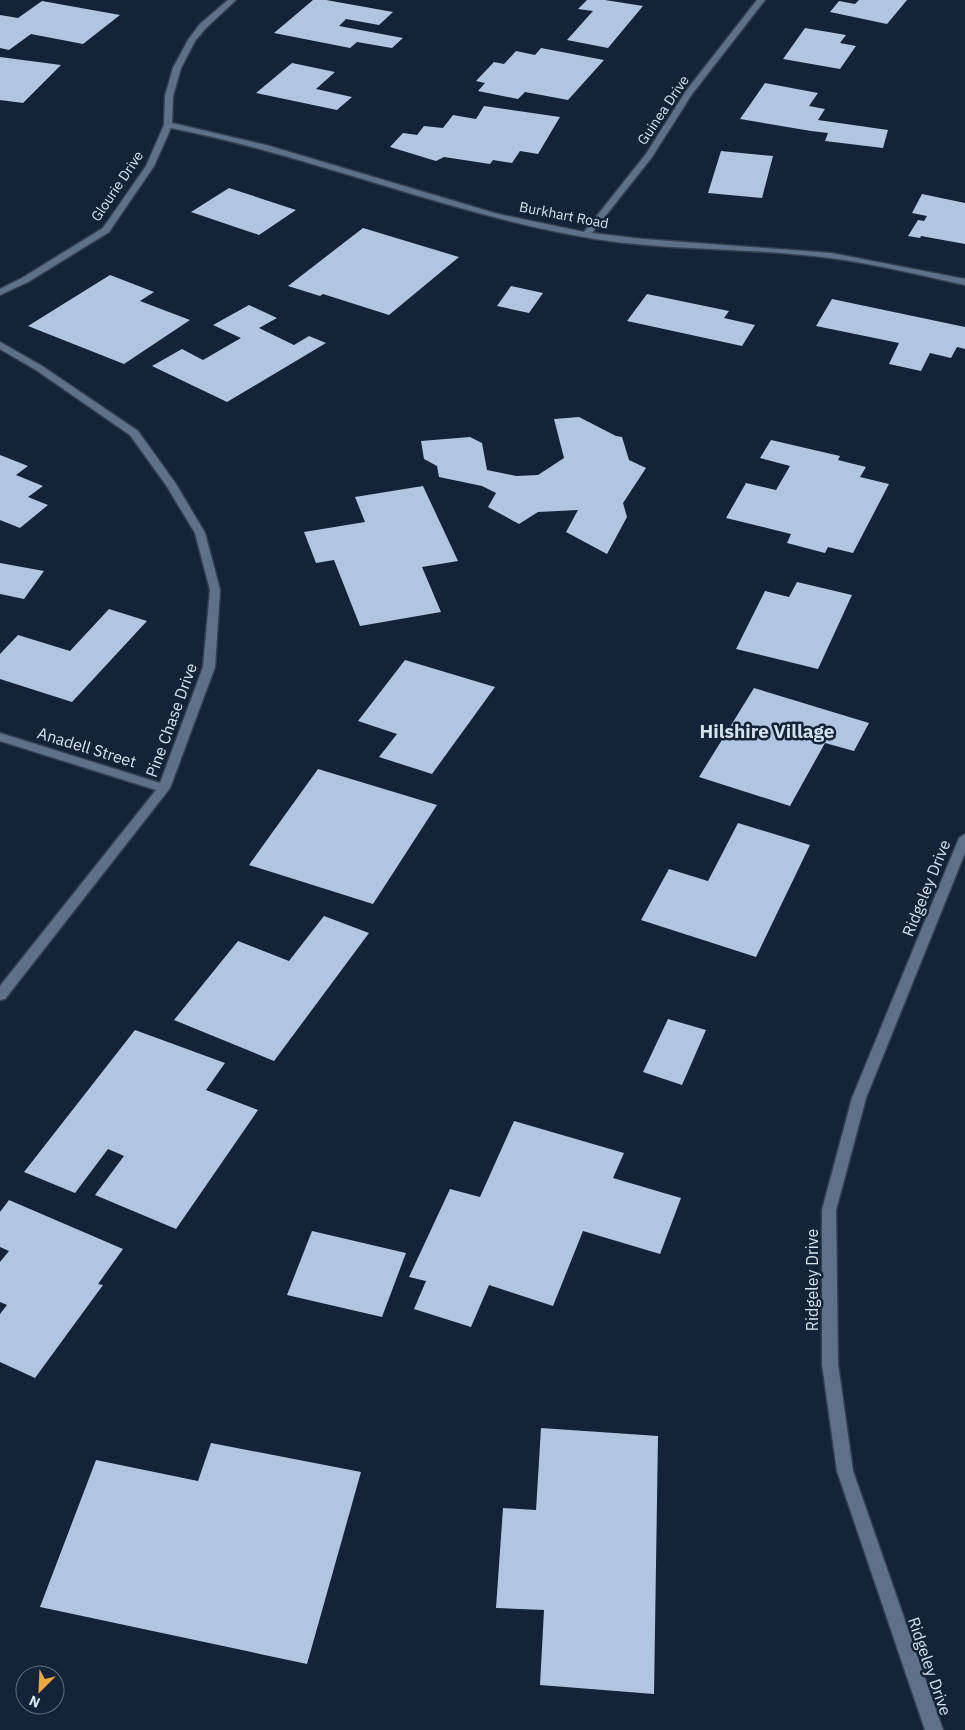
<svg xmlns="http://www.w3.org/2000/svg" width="965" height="1730" font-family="'IBM Plex Sans',sans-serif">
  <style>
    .building { fill: #b0c5df }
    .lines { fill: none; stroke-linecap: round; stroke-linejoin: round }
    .minor-casing { stroke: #343f50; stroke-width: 3 }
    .minor { fill: #5f7189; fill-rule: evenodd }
    .labels { text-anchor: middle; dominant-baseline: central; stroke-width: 5; stroke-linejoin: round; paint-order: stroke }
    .far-street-label { font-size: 14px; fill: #d6e1ee; stroke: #142337 }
    .street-label { font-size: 16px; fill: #d6e1ee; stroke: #142337 }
    .quarter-label { font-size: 19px; font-weight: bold; fill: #d6e1ee; stroke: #142337 }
  </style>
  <rect width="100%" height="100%" fill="#142337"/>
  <!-- building -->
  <path class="building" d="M313,0H326L393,12L379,25L346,19L339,26L403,38L392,48L357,42L350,48L274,33Z
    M587,0H605L643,6L608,48L567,40L593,11L578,9Z
    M859,0H907L887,24L830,12L839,1L855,4Z
    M42,1L120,15L83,44L31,34L9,50L0,48V15L18,18Z
    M805,28L846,35L840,43L856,46L840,69L783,59Z
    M541,48L604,60L568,100L525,92L518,99L478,91L485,83L476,81L494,62L504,64L516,51L535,55Z
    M0,57L61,65L23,103L0,100Z
    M292,63L335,72L316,89L352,97L337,110L256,93Z
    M765,83L818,93L809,106L825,109L818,120L888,130L883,148L825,141L828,133L811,131L740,119Z
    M484,106L560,117L538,154L520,151L512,163L493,160L490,164L444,157L436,161L390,147L403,133L417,135L424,126L443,128L453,115L476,119Z
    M721,151L773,156L762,198L708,193Z
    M229,188L296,210L259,235L191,212Z
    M922,194L965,203V244L921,236L920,238L908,236L918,220L924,221L927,216L912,213Z
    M363,228L459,257L389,315L323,294L320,296L288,286Z
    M110,275L154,292L140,301L190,320L124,364L28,326Z
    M511,286L543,293L529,313L497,306Z
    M647,294L729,311L724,318L755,325L742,346L627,321Z
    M832,299L965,327V349L957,347L951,358L930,353L921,371L889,364L899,343L816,326Z
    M249,305L277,318L259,328L294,345L309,336L326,343L227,402L152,366L182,349L203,360L241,338L213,325Z
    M579,417L616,436L622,437L629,460L646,468L623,503L627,517L607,554L566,532L578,510L538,512L519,524L488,507L496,493L482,486L439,477L437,466L424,459L421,441L470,437L482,443L487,470L516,476L538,475L564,458L554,419Z
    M771,440L840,456L838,460L866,467L860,477L889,484L853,553L828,547L825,553L787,543L791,534L726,518L746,483L776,490L790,466L760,458Z
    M0,455L28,466L16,475L43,486L28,497L48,505L20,528L0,520Z
    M423,486L458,561L422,567L441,612L360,626L334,560L316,563L304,532L365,522L355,497Z
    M0,563L44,571L24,599L0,594Z
    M797,582L852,595L818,669L736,649L765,591L789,597Z
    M109,609L147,621L72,702L0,679V654L18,635L70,651Z
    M405,660L495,687L432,774L379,757L397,734L358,721Z
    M754,688L869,723L854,751L825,743L790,806L699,777Z
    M318,769L437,805L373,904L249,865Z
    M738,823L810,845L756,957L641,920L669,869L708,881Z
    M324,916L369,933L274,1061L174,1020L238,941L289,961Z
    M668,1019L706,1030L682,1085L643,1072Z
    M135,1030L225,1063L206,1090L258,1110L176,1229L95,1195L124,1156L108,1149L75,1193L24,1172Z
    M514,1121L624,1153L613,1178L681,1198L660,1254L583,1231L553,1306L489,1285L471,1327L414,1309L426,1281L409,1277L450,1189L480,1197Z
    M9,1200L123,1249L98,1284L103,1285L35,1378L0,1362V1314L7,1305L0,1302V1262L9,1251L0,1247V1212Z
    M312,1231L406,1253L382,1317L287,1295Z
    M541,1428L658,1436L654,1694L540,1685L544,1610L496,1608L503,1508L536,1510Z
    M211,1443L361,1472L307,1664L40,1607L96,1460L198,1481Z"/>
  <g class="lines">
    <!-- minor casing -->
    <g class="minor-casing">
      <path id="minor" d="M228,0H236L206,28L195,41L181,68L173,96L172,123L266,145L498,214L584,232L646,154L686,91L757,0H765L692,94L652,157L592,233L643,239L831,253L965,279V285C914,274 864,261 813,256C733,247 652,251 573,235C436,209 307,155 171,128L154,166L109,232L28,282L0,295V289L22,278L103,228L146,166L164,125L165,96L173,68L188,40L200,24Z
        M0,342L42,366L138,431L176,484L205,533L220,590L215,667L170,788L5,999L0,1000V986L156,790L0,741V733L160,783L203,667L210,590L195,533L166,485L130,435L36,370L0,349Z
        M965,834V853L866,1098L836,1210L838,1364L853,1471L943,1730H925L837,1471L822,1364V1210L852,1098L959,838Z"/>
    </g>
    <!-- minor -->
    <use href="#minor" class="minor"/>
  </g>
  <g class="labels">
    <!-- far-street labels -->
    <g class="far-street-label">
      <text transform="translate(663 110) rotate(-56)">Guinea Drive</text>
      <text transform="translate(117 186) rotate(-56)">Glourie Drive</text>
      <text transform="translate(564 215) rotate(11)">Burkhart Road</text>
    </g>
    <!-- street labels -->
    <g class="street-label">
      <text transform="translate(171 720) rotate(-70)">Pine Chase Drive</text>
      <text transform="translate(87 747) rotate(17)">Anadell Street</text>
      <text transform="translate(926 888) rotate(-68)">Ridgeley Drive</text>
      <text transform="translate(812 1280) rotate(-90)">Ridgeley Drive</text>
      <text transform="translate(930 1666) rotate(71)">Ridgeley Drive</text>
    </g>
    <!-- quarter labels -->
    <g class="quarter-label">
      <text x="767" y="731">Hilshire Village</text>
    </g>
  </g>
  <!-- north arrow -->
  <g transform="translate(40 1690) rotate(204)"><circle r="24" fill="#142337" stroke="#626f80"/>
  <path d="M0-4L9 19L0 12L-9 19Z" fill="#eda83b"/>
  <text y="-8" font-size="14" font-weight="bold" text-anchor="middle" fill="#d6e1ee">N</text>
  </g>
</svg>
